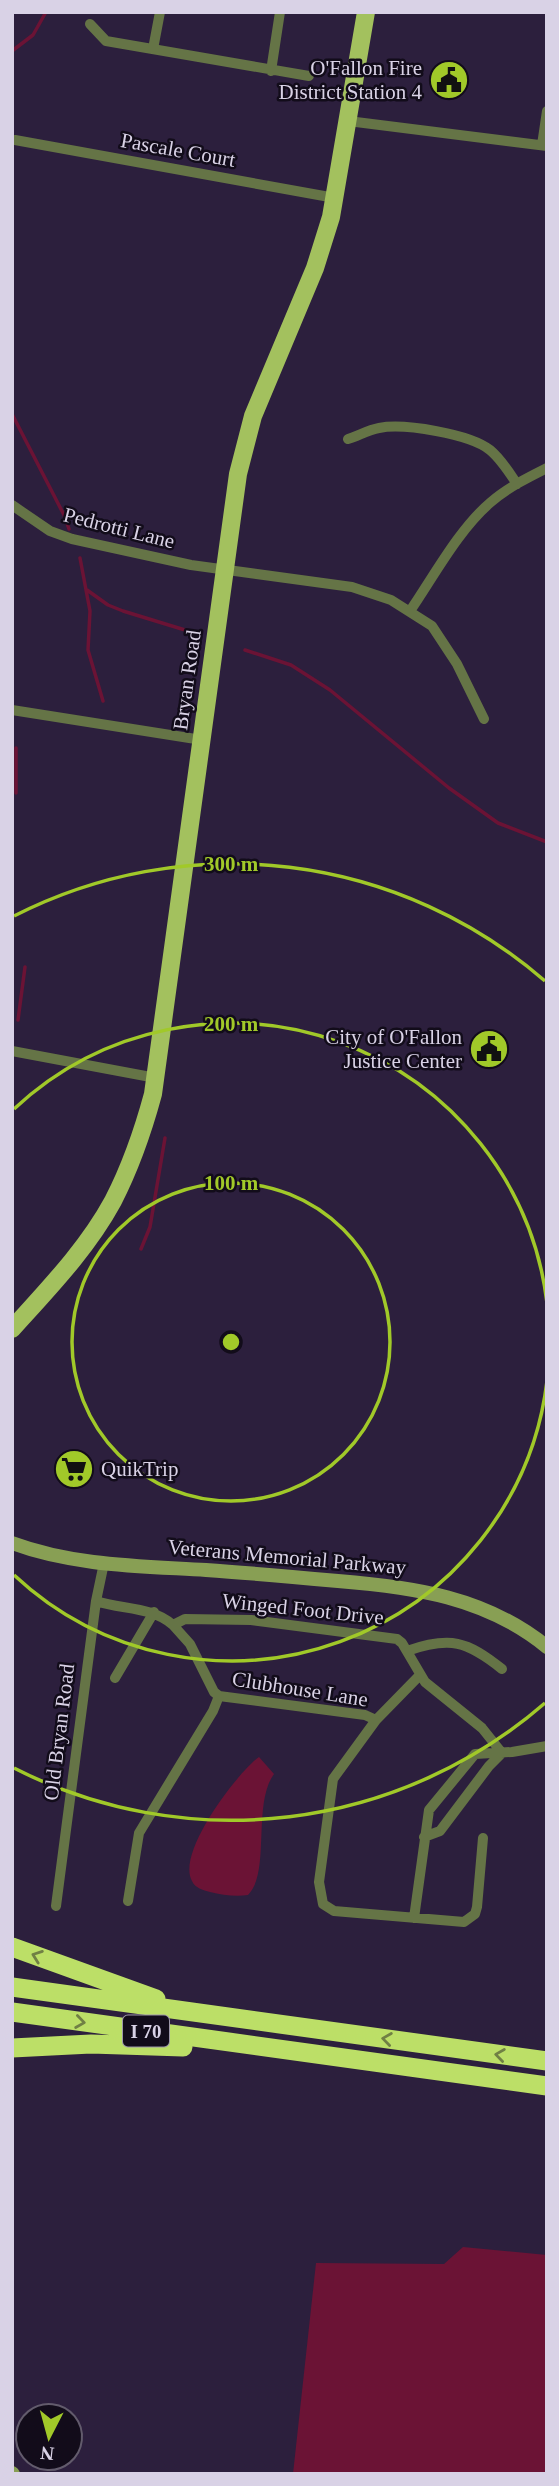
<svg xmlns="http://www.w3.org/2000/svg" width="559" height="2486" font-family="Georgia,serif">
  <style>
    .water { fill: #6b1335 }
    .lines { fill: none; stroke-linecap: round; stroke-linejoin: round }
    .stream { stroke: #6b1335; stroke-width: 3.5 }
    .street { stroke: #657446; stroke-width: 10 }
    .secondary { stroke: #889f54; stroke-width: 14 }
    .primary { stroke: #a3c15e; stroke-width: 18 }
    .highway { stroke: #bcdf67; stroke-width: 19 }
    .oneway { stroke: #708044 }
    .ring { fill: none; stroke: #a1c929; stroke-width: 3.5 }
    .labels { text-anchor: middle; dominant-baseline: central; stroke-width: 5; stroke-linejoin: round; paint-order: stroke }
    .shield { fill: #120c1a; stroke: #9d97a9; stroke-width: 2 }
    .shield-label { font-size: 19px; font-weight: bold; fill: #d9d2e6 }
    .poi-label { font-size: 21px; fill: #d9d2e6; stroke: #120c1a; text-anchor: end }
    .street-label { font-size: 21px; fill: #d9d2e6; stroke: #120c1a }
    .centre { fill: #a1c929; stroke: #120c1a; stroke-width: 3.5 }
    .ring-label { font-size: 21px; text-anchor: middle; font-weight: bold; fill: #a1c929; stroke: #120c1a; stroke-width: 5; stroke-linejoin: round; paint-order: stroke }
  </style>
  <rect width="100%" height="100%" fill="#2c1f3d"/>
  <!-- water -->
  <path class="water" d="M259,1757L274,1774C252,1804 271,1872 248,1895C236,1897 222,1895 210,1892C203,1890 195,1888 192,1881C176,1853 237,1773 259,1757Z
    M463,2247L547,2255V2474H293L316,2263L444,2264Z"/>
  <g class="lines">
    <!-- stream -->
    <path class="stream" d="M12,51L33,35L46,12
      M12,414L64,515L69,529
      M80,558L90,611L88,650L103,701
      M87,590L108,605L123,611L185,630
      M245,650L291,665L330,690L449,788L498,823L547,842
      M16,793V748
      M18,1020L25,967
      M141,1249L150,1227L165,1138"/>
    <!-- street -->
    <path class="street" d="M90,24L106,41L309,76
      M153,49L160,12
      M271,71L280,12
      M348,121L547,146
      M15,140L335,198
      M542,145L547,111
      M348,439C358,436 368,430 379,428C404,423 470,434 490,450C501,459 509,472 517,484
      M12,505L50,531L72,539L191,565L352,587L391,600L432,626L457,664L484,719
      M410,611C434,576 459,529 491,502C507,488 527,478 547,468
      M12,710L202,740
      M12,1051L156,1078
      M96,1601C123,1610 151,1606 173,1625L185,1619L251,1620L397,1639L402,1643L425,1682L482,1728L502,1753
      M173,1625L190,1644L214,1692L219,1696L365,1715L376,1720
      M407,1651C450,1636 467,1641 502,1669
      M419,1676L376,1720L333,1779L319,1882L323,1904L334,1911L464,1922L475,1914L477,1907L483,1838
      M115,1678L154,1612
      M424,1837L440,1831L489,1766L502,1753
      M128,1901L139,1833L213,1711L219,1696
      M56,1906L96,1601L104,1563
      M414,1918L429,1810L475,1754L512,1752L547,1746"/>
    <!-- secondary -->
    <path class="secondary" d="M12,1543C74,1566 141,1566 206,1570C250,1573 294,1577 338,1581C413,1587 486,1597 547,1647
      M12,2473L13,2474"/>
    <!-- primary -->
    <path class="primary" d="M12,1329C48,1289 87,1249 113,1201C130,1168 143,1131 153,1094L238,474L253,416L315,268L331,217L366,12"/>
    <!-- highway -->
    <path class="highway" d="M12,1947L156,1999
      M12,1987L547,2061
      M12,2012L547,2086
      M12,2048L91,2044L183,2047"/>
  </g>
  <!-- one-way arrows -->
  <defs><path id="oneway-chevron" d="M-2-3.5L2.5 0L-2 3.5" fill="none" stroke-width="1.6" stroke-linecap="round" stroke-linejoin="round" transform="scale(1.75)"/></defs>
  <g class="oneway">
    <use href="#oneway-chevron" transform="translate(37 1956) rotate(-160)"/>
    <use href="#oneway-chevron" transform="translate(80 2022) rotate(8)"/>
    <use href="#oneway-chevron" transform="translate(387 2039) rotate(-172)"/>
    <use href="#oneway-chevron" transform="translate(500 2055) rotate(-172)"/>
  </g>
  <!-- distance rings -->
  <g class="ring">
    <circle cx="231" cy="1342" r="159"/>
    <path d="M547 1381A318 318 0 0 1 14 1575M14 1109A318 318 0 0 1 547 1303"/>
    <path d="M545 1703A478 478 0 0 1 14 1768M14 916A478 478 0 0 1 545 981"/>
  </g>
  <!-- icons -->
  <defs>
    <g id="civic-disc" transform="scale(2.0125)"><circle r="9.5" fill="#a1c929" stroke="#120c1a"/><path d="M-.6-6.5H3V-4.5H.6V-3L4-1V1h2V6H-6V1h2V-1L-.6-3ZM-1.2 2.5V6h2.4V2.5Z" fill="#111"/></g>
    <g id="supermarket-disc" transform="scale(2.0125)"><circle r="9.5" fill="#a1c929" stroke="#120c1a"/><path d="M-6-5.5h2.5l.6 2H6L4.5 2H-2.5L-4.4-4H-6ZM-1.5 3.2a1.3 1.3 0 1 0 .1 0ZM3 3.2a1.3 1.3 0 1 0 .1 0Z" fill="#111"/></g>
  </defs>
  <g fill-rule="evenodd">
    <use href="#civic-disc" x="449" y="80"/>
    <use href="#civic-disc" x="489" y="1049"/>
    <use href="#supermarket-disc" x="74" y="1469"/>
  </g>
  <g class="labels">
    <!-- shield labels -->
    <rect class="shield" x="123" y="2015.5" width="46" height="31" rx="5"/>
    <g class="shield-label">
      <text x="146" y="2031">I 70</text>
    </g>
    <!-- poi labels -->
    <g class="poi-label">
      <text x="422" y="68">O'Fallon Fire<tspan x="422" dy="24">District Station 4</tspan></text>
      <text x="462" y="1037">City of O'Fallon<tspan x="462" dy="24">Justice Center</tspan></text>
      <text x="101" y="1469" text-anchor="start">QuikTrip</text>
    </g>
    <!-- street labels -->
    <g class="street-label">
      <text transform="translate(178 150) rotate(10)">Pascale Court</text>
      <text transform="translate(119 528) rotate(14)">Pedrotti Lane</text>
      <text transform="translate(187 680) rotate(-82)">Bryan Road</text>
      <text transform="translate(287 1557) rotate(5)">Veterans Memorial Parkway</text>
      <text transform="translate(303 1609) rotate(6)">Winged Foot Drive</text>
      <text transform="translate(300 1689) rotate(9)">Clubhouse Lane</text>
      <text transform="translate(59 1732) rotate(-83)">Old Bryan Road</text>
    </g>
  </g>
  <circle cx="231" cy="1342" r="10" class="centre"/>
  <g class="ring-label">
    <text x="231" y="871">300 m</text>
    <text x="231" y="1031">200 m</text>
    <text x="231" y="1190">100 m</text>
  </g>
  <!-- border -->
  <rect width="559" height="2486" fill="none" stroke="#d9d2e6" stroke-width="28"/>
  <!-- north arrow -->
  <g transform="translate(49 2437) rotate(186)"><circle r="33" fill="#120c1a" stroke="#625b6c" stroke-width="2"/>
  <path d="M0-5L12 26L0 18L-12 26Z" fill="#a1c929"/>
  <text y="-10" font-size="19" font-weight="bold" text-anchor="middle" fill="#d9d2e6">N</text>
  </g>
</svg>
